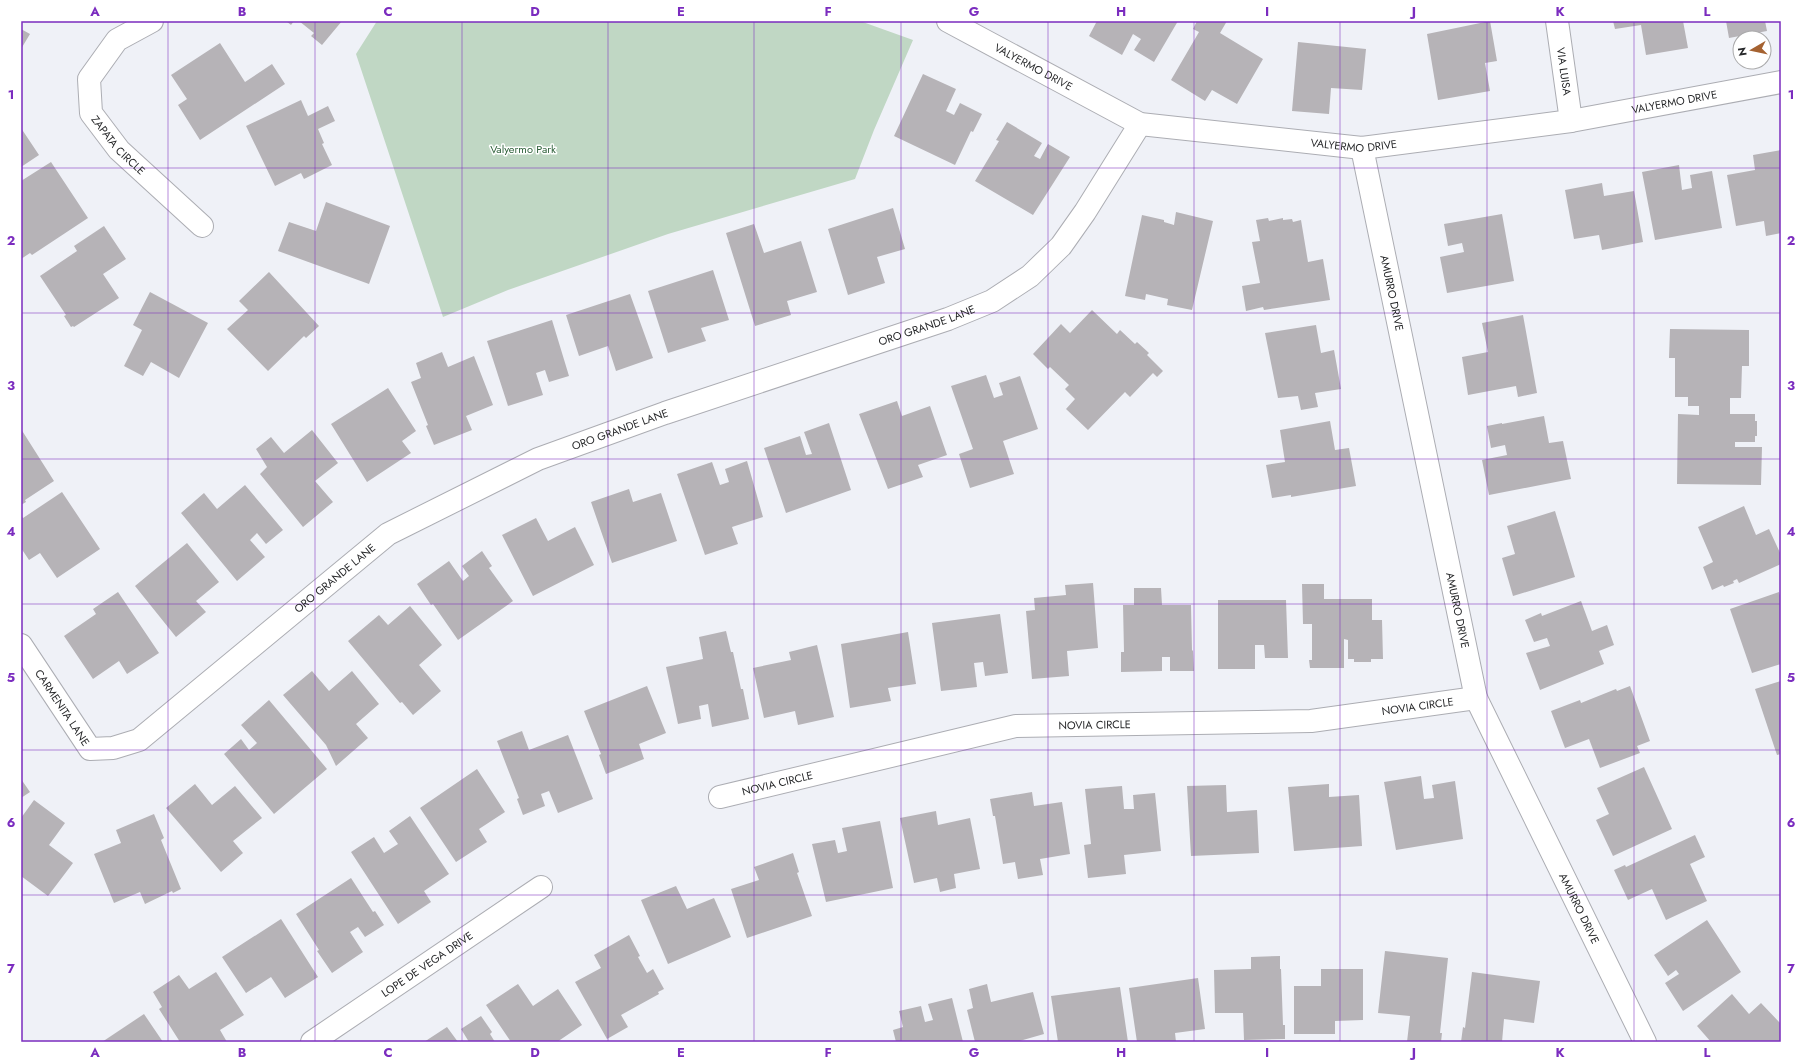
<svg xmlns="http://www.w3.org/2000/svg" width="1802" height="1063" font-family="Jost,sans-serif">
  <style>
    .green { fill: #c0d7c4 }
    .building { fill: #b6b3b7 }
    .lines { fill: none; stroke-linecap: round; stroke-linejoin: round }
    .minor-casing { stroke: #acadb3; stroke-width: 24 }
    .minor { stroke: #fff; stroke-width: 22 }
    .grid { fill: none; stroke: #7b2cbf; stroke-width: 1; stroke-opacity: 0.55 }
    .labels { text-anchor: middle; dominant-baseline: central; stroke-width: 3; stroke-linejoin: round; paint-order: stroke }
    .street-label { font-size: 11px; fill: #27282a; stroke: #fff }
    .park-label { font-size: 11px; fill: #2b5e37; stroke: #fff }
    .neatline { fill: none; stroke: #7b2cbf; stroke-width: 1.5 }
    .grid-label { font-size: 13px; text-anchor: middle; font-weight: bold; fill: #7b2cbf }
  </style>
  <rect width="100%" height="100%" fill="#eff1f7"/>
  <!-- green -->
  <path class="green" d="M377,21H860L913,40L874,130L855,179L668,234L508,290L443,317L356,54Z"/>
  <!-- building -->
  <path class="building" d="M286,21H294L291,25Z
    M299,21H342L322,45L311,36L314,33Z
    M1097,21H1178L1154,62L1134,50L1141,39L1133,34L1122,55L1089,36Z
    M1197,21H1227L1220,33L1263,59L1237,104L1212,90L1205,101L1171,80L1199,32L1193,29Z
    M1490,21L1497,61L1485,63L1490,91L1438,100L1427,34Z
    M1613,21H1683L1688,48L1646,55L1641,25L1615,29Z
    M1726,21H1765L1767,31L1729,38Z
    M21,29L30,34L21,49Z
    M1298,42L1366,49L1362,90L1331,88L1329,114L1292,111Z
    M220,43L245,82L272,64L285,84L200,140L178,105L187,99L171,75Z
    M923,74L956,89L946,111L954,115L960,103L982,114L973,132L971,131L955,165L894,136Z
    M301,100L308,116L328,106L335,121L318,129L324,143L322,144L332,165L304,179L301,173L275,186L246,126Z
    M1007,122L1042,143L1034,156L1040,159L1048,144L1070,157L1033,215L975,181L999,141L996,140Z
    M21,128L39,155L21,167Z
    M1781,150V233L1766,236L1764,221L1736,226L1727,175L1755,170L1753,155Z
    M51,162L88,218L32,255L30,253L21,259V181Z
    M1679,165L1682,190L1692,188L1690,175L1712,171L1722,228L1655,240L1642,172Z
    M1602,183L1604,196L1634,191L1643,242L1602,250L1599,235L1574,239L1565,190Z
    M326,202L390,226L369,284L278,251L289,222L316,231Z
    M893,208L905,249L877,257L885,283L848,295L828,229Z
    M1176,212L1213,221L1192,310L1167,305L1168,299L1146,294L1145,300L1125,296L1142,215L1164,220V222L1174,225Z
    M1502,214L1514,281L1447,293L1440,257L1464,252L1462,243L1448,246L1444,224Z
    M1268,218L1269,221L1283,218V220L1292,219L1293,222L1301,220L1308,262L1323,259L1330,300L1264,310L1263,307L1246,311L1242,286L1260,283L1252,242L1260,241L1256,220Z
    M754,224L764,253L801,241L817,292L787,301L791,315L755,326L726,233Z
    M104,226L126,259L103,274L119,298L74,327L73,326L71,327L64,316L66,315L40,276L77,251L74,246Z
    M713,270L729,320L701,328L706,341L668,353L648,291Z
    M269,272L319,326L306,338L304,336L268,371L227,329L248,310L239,301Z
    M150,292L208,323L179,378L151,362L143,376L124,366L142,330L133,325Z
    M630,294L653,358L616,371L608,346L579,356L566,315Z
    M1092,310L1117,334L1120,330L1135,344L1137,342L1149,353L1147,355L1163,371L1157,377L1153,373L1130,397L1125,392L1088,430L1066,409L1075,399L1065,389L1069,385L1050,367L1048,369L1033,354L1061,324L1070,333Z
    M1523,315L1537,393L1518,397L1516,386L1468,395L1462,357L1488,352L1482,323Z
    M552,320L569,376L549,382L545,370L536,373L543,395L508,406L487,341Z
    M1316,325L1321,353L1334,350L1341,389L1315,393L1318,407L1301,410L1298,396L1278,398L1265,333Z
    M1670,329L1749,330V366H1742L1741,398H1730V414H1755V421H1757V436H1755V442H1735V447H1762L1761,485L1677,484L1678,414L1699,415V406H1688V397H1675V358H1669Z
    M442,352L448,367L474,356L493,405L466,416L472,430L434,445L426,426L428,425L411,382L421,378L416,363Z
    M986,375L994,398L1003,395L999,383L1020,376L1038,429L1003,441L1014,474L970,488L959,454L973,449L951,386Z
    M388,388L416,431L402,441L411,453L367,482L331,424Z
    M897,401L902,416L930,406L947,455L918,465L923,477L888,489L859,414Z
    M1544,416L1549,443L1563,441L1571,479L1489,495L1482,460L1507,455L1505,445L1491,448L1487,426L1502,423V424Z
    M1330,421L1335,450L1349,448L1356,486L1291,497V495L1272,498L1266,465L1285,462L1280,430Z
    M829,423L851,490L786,513L764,448L800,436L806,455L812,454L804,432Z
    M21,429L54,481L25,500L26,502L21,505Z
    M312,430L338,463L315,481L333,502L303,527L260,474L267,467L256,449L271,437L284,453Z
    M747,461L763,517L732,527L738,544L705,555L677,474L712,462L720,485L729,482L725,469Z
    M245,485L283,530L266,544L257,533L250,540L265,557L237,581L181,513L204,493L217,509Z
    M629,489L633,502L661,493L677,541L612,563L591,502Z
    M62,492L100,549L57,578L40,553L29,560L21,548V516L23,518Z
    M1744,506L1756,535L1769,529L1781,555V564L1739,583L1737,579L1733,581L1734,583L1724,587L1723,585L1712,590L1703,567L1713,562L1698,527Z
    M1555,511L1575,577L1513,596L1502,558L1515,554L1507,526Z
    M536,518L548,541L575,527L594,565L533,596L502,535Z
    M187,543L219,582L196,601L206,612L176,637L135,586Z
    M482,551L492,566L489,568L513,601L458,640L433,604L431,605L417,584L449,561L463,581L469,576L462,566Z
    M1093,583L1098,648L1067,651L1069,676L1032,679L1026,611L1035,610L1034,598L1066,595L1065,585Z
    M1302,584H1324V599H1372V620H1382L1383,659H1371V662H1354V659H1348V640L1344,639V668H1310L1309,660H1312V624H1303Z
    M1134,588H1161L1162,605H1191L1192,651L1193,650L1194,671H1170V657H1162V671L1121,672V652H1124L1123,605H1134Z
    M118,592L159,653L127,674L119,661L93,679L64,636L96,614L93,609Z
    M1779,592L1781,599V664L1752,673L1730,609Z
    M1218,600H1286L1288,658H1265L1264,645H1255V669H1218Z
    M1581,601L1592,631L1607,625L1614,645L1599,651L1604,664L1540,690L1526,653L1550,646L1547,638L1534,642L1525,620L1541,613L1542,616Z
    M410,606L442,645L419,665L441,691L413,715L402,702L400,703L348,641L379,615L388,625Z
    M1000,614L1008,673L985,676L983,662L974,663L977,687L941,691L932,623Z
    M726,631L731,652H733L741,689H743L749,719L712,727L708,704L699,706L701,719L678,724L666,667L703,659L699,637Z
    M908,632L916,684L888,688L891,701L850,708L841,644Z
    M817,645L834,717L798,725L795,711L764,718L753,668L791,660L789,652Z
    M312,671L329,691L352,671L379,704L356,724L368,738L336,766L326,745L283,695Z
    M1781,681V754L1777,755L1755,689Z
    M647,686L666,733L639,744L644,759L606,774L599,755L601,754L584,711Z
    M1630,686L1650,741L1637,746L1640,753L1600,768L1589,739L1565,748L1551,711L1580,700L1581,703L1616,689L1617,691Z
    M269,700L327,769L274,814L224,754L241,739L249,750L257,743L241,725Z
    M522,731L529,750L568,735L593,799L558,813L549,791L541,794L545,806L523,815L517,799L519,798L497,741Z
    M1644,767L1672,829L1613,856L1596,820L1609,814L1597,788Z
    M477,769L505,812L479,829L487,842L456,862L420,808Z
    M1421,776L1424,799L1434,798L1432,785L1455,781L1463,839L1396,850L1384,782Z
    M21,779L30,792L21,798Z
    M195,784L212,805L235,786L262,818L233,841L243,853L221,872L166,808Z
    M1329,784V797L1359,795L1362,846L1294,851L1288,787Z
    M1226,785L1227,812L1257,810L1259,853L1191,856L1187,786Z
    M1122,786L1124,809H1134L1133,795L1155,793L1161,851L1124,855L1126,874L1088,878L1084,845L1091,844L1085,789Z
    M1032,792L1034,806L1062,802L1070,854L1040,859L1043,875L1018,879L1015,862L1003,864L995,816H993L990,799Z
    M34,800L65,823L49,845L73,863L48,896L21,876V818Z
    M936,811L938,825L970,818L980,869L954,874L956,888L940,892L937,878L914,883L900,818Z
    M154,814L164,838L161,840L181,889L173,893L172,891L145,904L140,892L114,903L94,854L121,843L116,830Z
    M410,816L449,874L424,891L431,902L398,924L351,852L374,837L384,853L398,844L389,831Z
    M880,821L893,888L826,902L812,844L835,840L838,853L847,851L842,828Z
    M1695,835L1705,857L1690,864L1707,901L1666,920L1652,889L1628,900L1614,870L1625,865L1626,867Z
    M793,853L799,872L797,873L812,916L747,938L731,889L759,880L754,867Z
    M351,878L373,912L375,911L384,925L365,937L358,927L350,932L363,952L332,973L317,951L319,950L296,914Z
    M676,886L687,909L714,898L731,937L668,964L641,900Z
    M281,919L318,977L285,998L271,977L246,993L222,957Z
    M1707,920L1741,972L1683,1011L1665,983L1679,974L1676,970L1668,976L1654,955Z
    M629,935L640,956L638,957L647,973L653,969L664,989L658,992L659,994L621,1015L628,1027L607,1039L575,982L601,968L594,955Z
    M1385,951L1448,958L1440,1033H1442L1441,1042H1407L1410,1016L1378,1013Z
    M1280,956V969H1281L1283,1025H1285V1039L1244,1040L1243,1013H1215L1214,970L1251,969V957Z
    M1321,969H1363V1020L1335,1021V1034H1294V986H1321Z
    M216,972L244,1015L220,1030L227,1042H180L159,1009L162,1007L153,992L179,975L189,989Z
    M1472,972L1540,981L1534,1023L1504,1019L1502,1042H1461L1463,1027L1465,1028Z
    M1198,978L1205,1029L1175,1033L1176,1042H1137L1129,988Z
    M518,984L533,1006L558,989L582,1025L557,1042H511L486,1005Z
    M987,984L991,1002L1033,992L1044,1034L1016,1042H975L967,1010L973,1008L969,989Z
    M1120,987L1128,1042H1058L1051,996Z
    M1732,994L1749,1014L1761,1003L1781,1024V1042H1711L1697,1026Z
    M952,998L963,1042H896L893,1030L903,1027L899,1011L921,1006L925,1022L933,1020L928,1004Z
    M144,1014L163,1042H102Z
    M481,1016L492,1032L490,1034L495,1042H469L461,1029Z
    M447,1027L458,1042H424Z"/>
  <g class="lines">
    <!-- minor casing -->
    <g class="minor-casing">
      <g id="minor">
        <path id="s1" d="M152,21L117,40L89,79L91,113L119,150L202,226"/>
        <path id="s2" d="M948,21L1140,124L1362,148L1571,121L1781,82"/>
        <path id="s3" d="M1557,21L1571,121"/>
        <path id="s4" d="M1362,148L1476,698L1645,1042"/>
        <path id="s5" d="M21,645L90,749L113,748L139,740L388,534L538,459L665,413L948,319L992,301L1030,276L1061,246L1085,212L1140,124"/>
        <path id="s6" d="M720,797L1016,726L1311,721L1476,698"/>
        <path id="s7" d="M312,1042L541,887"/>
      </g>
    </g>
    <!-- minor -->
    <use href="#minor" class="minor"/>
  </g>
  <!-- grid -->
  <path class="grid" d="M168,21V1042M315,21V1042M462,21V1042M608,21V1042M754,21V1042M901,21V1042M1048,21V1042M1194,21V1042M1340,21V1042M1487,21V1042M1634,21V1042M21,168H1781M21,313H1781M21,459H1781M21,604H1781M21,750H1781M21,895H1781"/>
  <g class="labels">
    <!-- street labels -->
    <g class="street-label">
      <text stroke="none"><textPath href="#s2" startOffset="97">VALYERMO DRIVE</textPath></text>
      <text stroke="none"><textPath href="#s3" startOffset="51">VIA LUISA</textPath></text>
      <text stroke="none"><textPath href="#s2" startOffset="757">VALYERMO DRIVE</textPath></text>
      <text stroke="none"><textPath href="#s2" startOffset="433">VALYERMO DRIVE</textPath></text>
      <text stroke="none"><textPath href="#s1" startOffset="164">ZAPATA CIRCLE</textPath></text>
      <text stroke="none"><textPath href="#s4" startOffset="148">AMURRO DRIVE</textPath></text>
      <text stroke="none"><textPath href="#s5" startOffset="1077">ORO GRANDE LANE</textPath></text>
      <text stroke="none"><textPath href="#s5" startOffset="753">ORO GRANDE LANE</textPath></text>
      <text stroke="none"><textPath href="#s5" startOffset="429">ORO GRANDE LANE</textPath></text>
      <text stroke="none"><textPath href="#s4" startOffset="472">AMURRO DRIVE</textPath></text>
      <text stroke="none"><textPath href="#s6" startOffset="707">NOVIA CIRCLE</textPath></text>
      <text stroke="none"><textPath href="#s5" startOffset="75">CARMENITA LANE</textPath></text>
      <text stroke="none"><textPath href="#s6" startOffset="383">NOVIA CIRCLE</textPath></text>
      <text stroke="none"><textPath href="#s6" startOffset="59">NOVIA CIRCLE</textPath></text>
      <text stroke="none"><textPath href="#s4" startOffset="796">AMURRO DRIVE</textPath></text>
      <text stroke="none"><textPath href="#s7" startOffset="139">LOPE DE VEGA DRIVE</textPath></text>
    </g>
    <!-- park labels -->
    <g class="park-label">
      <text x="523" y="149">Valyermo Park</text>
    </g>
  </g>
  <!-- border -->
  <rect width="1802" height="1063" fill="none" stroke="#ffffff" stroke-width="44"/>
  <!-- north arrow -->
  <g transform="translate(1752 50) rotate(261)"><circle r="19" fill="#ffffff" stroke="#a9a9aa"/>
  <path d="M0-3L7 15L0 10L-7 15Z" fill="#a56231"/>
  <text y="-6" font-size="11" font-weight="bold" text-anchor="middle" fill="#27282a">N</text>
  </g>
  <rect x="22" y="22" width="1758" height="1019" class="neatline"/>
  <g class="grid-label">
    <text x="95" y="16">A</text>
    <text x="242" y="16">B</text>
    <text x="388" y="16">C</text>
    <text x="535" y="16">D</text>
    <text x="681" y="16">E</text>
    <text x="828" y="16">F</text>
    <text x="974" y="16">G</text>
    <text x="1121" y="16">H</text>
    <text x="1267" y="16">I</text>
    <text x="1414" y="16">J</text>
    <text x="1560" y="16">K</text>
    <text x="1707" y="16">L</text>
    <text x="11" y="99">1</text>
    <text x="1791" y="99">1</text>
    <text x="11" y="245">2</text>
    <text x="1791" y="245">2</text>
    <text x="11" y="390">3</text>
    <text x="1791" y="390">3</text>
    <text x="11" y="536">4</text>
    <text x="1791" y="536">4</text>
    <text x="11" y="682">5</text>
    <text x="1791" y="682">5</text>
    <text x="11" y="827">6</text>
    <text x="1791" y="827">6</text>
    <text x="11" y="973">7</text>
    <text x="1791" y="973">7</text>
    <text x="95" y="1057">A</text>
    <text x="242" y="1057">B</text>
    <text x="388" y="1057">C</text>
    <text x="535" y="1057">D</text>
    <text x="681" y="1057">E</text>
    <text x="828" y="1057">F</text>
    <text x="974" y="1057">G</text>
    <text x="1121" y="1057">H</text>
    <text x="1267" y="1057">I</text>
    <text x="1414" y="1057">J</text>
    <text x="1560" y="1057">K</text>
    <text x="1707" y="1057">L</text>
  </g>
</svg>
